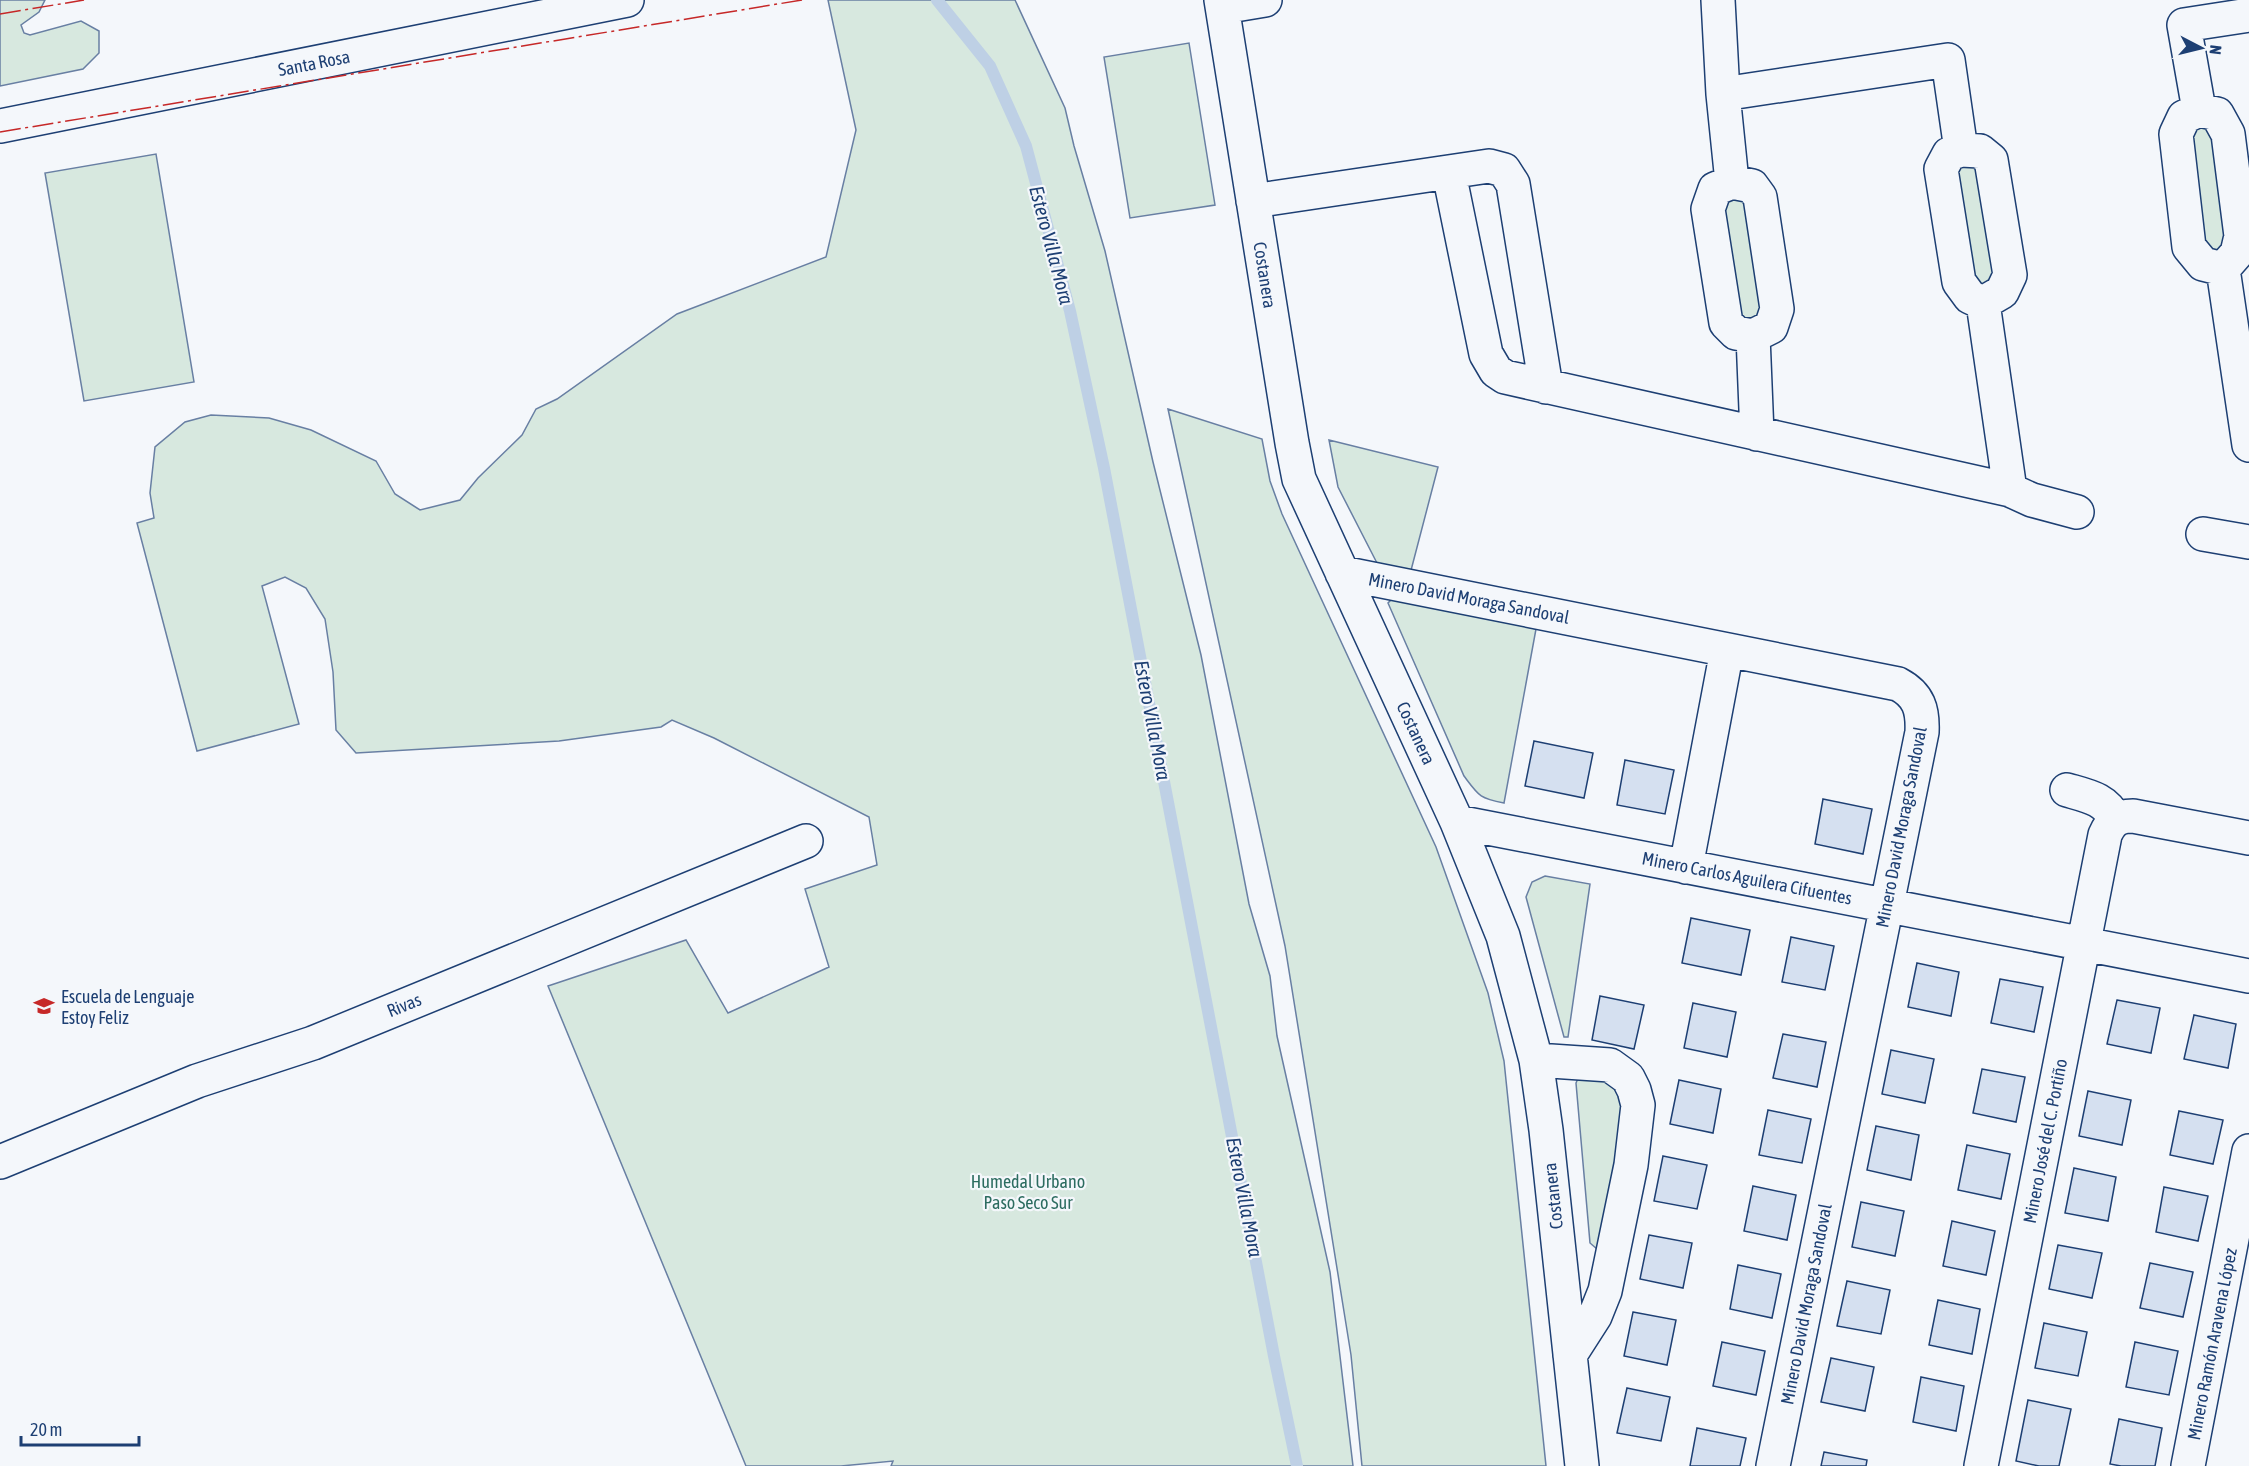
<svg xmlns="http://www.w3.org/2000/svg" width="2249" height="1466" font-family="'Asap Condensed',sans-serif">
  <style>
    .green { fill: #d7e8df; stroke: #687fa3; stroke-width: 1.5 }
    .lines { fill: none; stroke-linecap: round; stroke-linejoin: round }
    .stream { stroke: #bed0e5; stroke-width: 12 }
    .building { fill: #d5e0f0; stroke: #1d3f73; stroke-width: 1.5 }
    .minor-casing { stroke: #1d3f73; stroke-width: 36 }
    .minor { stroke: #f4f7fb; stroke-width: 33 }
    .power { stroke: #c62828; stroke-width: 1.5; stroke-dasharray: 21 4.5 3 4.5; stroke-linecap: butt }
    .labels { text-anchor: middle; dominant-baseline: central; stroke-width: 4.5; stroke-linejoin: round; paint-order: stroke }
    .street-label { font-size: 18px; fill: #1d3f73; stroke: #f4f7fb }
    .poi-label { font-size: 18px; fill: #1d3f73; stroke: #f4f7fb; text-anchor: start }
    .park-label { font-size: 18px; fill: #2c6c60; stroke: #f4f7fb }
    .water-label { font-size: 20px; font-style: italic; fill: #1d3f73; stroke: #f4f7fb }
  </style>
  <rect width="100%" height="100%" fill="#f4f7fb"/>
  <!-- green -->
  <path class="green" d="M0,0H45L39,12L21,25L24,33L30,35L81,21L99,31V53L83,69L0,86Z
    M828,0H1015L1065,108L1074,146L1105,251L1153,462L1201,655L1249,904L1270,976L1277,1036L1330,1272L1353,1466H891L893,1461L841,1466H746L548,986L686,940L728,1013L829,967L805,889L877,865L869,817L714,738L672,720L661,727L559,741L356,753L336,730L333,672L325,619L306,588L285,577L262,586L299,724L197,751L137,523L154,518L150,493L155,447L185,422L211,415L269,418L311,430L376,461L395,494L420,510L460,500L478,478L522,435L536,409L557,399L677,314L826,257L856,130Z
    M1189,43L1215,205L1130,218L1104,57Z
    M2199,121L2212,131L2230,246L2221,258L2207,253L2188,134Z
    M156,154L194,382L84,401L45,173Z
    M1968,156L1981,166L1999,281L1975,288L1957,169Z
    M1733,193L1746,204L1764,318L1741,325L1722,206Z
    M1168,409L1262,439L1270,481L1282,514L1436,847L1488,993L1504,1061L1546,1466H1362L1351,1355L1285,946Z
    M1329,440L1438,467L1409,578L1379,567L1338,487Z
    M1394,597L1536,629L1504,803C1479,798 1479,796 1464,776L1388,603Z
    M1545,876L1590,884L1568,1037H1564L1526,897L1532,882Z
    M1579,1076H1593L1617,1086L1623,1113L1600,1246L1597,1249L1590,1243L1576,1083Z"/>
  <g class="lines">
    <!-- stream -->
    <path class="stream" d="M937,0L990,66L1026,146L1070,311L1104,468L1274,1356L1297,1466"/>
  </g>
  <!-- building -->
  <path class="building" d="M1534,741L1593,753L1584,798L1525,786Z
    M1625,760L1674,770L1665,814L1617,805Z
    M1823,799L1872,809L1863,854L1815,844Z
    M1691,918L1750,930L1741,975L1682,963Z
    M1791,937L1834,946L1825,990L1782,982Z
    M1917,963L1959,972L1951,1016L1908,1007Z
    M2000,979L2043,987L2034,1032L1991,1023Z
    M1600,996L1644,1005L1634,1049L1592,1040Z
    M2117,1000L2160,1008L2151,1053L2107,1044Z
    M1693,1003L1736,1012L1727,1057L1684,1048Z
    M2194,1015L2236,1024L2228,1068L2184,1059Z
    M1783,1034L1826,1042L1817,1087L1773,1078Z
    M1891,1050L1934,1059L1925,1103L1882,1094Z
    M1982,1069L2025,1077L2016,1122L1973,1113Z
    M1679,1080L1721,1089L1713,1133L1670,1124Z
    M2088,1091L2131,1100L2122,1145L2079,1136Z
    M1768,1110L1811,1119L1802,1163L1759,1155Z
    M2179,1111L2223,1120L2213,1164L2170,1155Z
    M1876,1126L1919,1135L1911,1180L1867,1170Z
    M1967,1145L2010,1154L2001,1199L1958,1190Z
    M1663,1156L1707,1165L1697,1209L1654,1201Z
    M2074,1168L2116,1177L2108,1221L2065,1213Z
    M1753,1186L1796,1195L1787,1240L1744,1231Z
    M2164,1187L2208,1196L2198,1241L2156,1232Z
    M1861,1202L1904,1211L1895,1256L1852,1247Z
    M1952,1221L1995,1231L1986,1275L1943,1266Z
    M1649,1235L1692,1243L1683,1288L1640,1279Z
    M2058,1245L2102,1253L2092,1298L2049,1289Z
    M2150,1263L2193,1272L2183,1317L2140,1308Z
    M1738,1265L1781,1274L1772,1318L1730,1309Z
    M1847,1281L1890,1290L1881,1334L1837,1326Z
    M1938,1300L1980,1309L1972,1354L1929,1345Z
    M1633,1312L1676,1320L1667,1365L1624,1356Z
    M2044,1323L2087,1332L2078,1376L2035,1368Z
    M1722,1342L1765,1351L1756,1395L1713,1386Z
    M2135,1342L2178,1351L2169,1395L2126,1387Z
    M1831,1358L1874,1367L1865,1411L1821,1402Z
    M1921,1377L1964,1386L1956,1431L1913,1422Z
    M1627,1388L1670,1397L1661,1441L1617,1433Z
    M2028,1400L2071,1409L2059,1466H2039L2016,1461Z
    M2119,1419L2162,1428L2155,1466H2121L2110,1464Z
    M1697,1428L1746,1438L1740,1466H1690Z
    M1824,1452L1867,1460L1866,1466H1821Z"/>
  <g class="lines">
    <!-- minor casing -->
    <g class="minor-casing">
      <path id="minor" d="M1221,0L1292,443L1299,479L1457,822L1503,936L1536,1060L1546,1130L1582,1466
        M1718,0L1723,94L1732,182
        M1223,7L1265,0
        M1723,94L1948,60L1961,150
        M2199,110L2217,114L2228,134L2241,236L2237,253L2223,269L2203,264L2189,247L2176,134L2184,117Z
        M2199,110L2184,25L2249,15
        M0,126L627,0
        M1961,150L1980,151L1991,160L2010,275L2002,292L1983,303L1970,297L1959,282L1941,169L1949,154Z
        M1449,173L1486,354L1496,371L1505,377L2010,490L2032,500L2077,512
        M1732,182L1752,186L1760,197L1777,309L1771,327L1753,336L1736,333L1726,323L1708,209L1715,189Z
        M1253,201L1489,166L1504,170L1513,184L1546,387
        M2223,269L2249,445
        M1983,303L2010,490
        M1753,336L1757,434
        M2203,534L2249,542
        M1342,573L1898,684C1919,695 1923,710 1922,732L1773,1466
        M2067,790C2088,796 2106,799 2115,819
        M1457,822L2249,976
        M1686,867L1727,650
        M1536,1060L1610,1065L1628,1078L1634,1090L1638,1105L1631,1165L1605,1291L1595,1316L1570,1355
        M0,1162L197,1081L313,1043L806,841
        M1981,1466L2105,835C2111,821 2118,816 2133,816L2249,838
        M2188,1466L2249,1151"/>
    </g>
    <!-- minor -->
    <use href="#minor" class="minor"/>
    <!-- power -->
    <path class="power" d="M0,14L84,0
      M0,132L802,0"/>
  </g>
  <!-- icons -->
  <defs>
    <g id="school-bare" transform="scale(1.62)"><path d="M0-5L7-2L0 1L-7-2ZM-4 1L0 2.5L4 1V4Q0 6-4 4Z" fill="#c62828" stroke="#f4f7fb" stroke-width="2.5" paint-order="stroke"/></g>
  </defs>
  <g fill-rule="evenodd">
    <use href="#school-bare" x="44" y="1006"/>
  </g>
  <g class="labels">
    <!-- street labels -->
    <g class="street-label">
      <text transform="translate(314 63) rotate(-11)">Santa Rosa</text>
      <text transform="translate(1265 275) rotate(81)">Costanera</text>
      <text transform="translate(1469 598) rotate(11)">Minero David Moraga Sandoval</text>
      <text transform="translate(1416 733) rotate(65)">Costanera</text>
      <text transform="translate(1901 827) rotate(-79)">Minero David Moraga Sandoval</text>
      <text transform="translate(1747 878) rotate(11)">Minero Carlos Aguilera Cifuentes</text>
      <text transform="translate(404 1005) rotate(-22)">Rivas</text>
      <text transform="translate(2045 1141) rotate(-79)">Minero José del C. Portiño</text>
      <text transform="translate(1553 1196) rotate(-96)">Costanera</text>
      <text transform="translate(1806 1304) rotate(-79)">Minero David Moraga Sandoval</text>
      <text transform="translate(2212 1344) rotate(-79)">Minero Ramón Aravena López</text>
    </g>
    <!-- poi labels -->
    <g class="poi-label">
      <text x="61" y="996">Escuela de Lenguaje<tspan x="61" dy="21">Estoy Feliz</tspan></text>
    </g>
    <!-- park labels -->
    <g class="park-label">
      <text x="1028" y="1181">Humedal Urbano<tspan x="1028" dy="21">Paso Seco Sur</tspan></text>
    </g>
    <!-- water labels -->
    <g class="water-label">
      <text transform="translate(1052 245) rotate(75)">Estero Villa Mora</text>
      <text transform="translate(1153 720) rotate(79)">Estero Villa Mora</text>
      <text transform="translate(1245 1197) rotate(79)">Estero Villa Mora</text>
    </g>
  </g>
  <!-- north arrow -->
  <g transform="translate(2201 48) rotate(97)" stroke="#f4f7fb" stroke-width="4.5" paint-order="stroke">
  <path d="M0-4.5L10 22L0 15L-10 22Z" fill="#1d3f73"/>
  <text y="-9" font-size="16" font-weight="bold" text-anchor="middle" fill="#1d3f73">N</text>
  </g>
  <!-- scale -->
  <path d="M21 1436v9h118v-9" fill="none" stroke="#1d3f73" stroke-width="3"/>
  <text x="30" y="1436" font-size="18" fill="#1d3f73" stroke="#f4f7fb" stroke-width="4.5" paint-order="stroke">20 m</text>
</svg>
